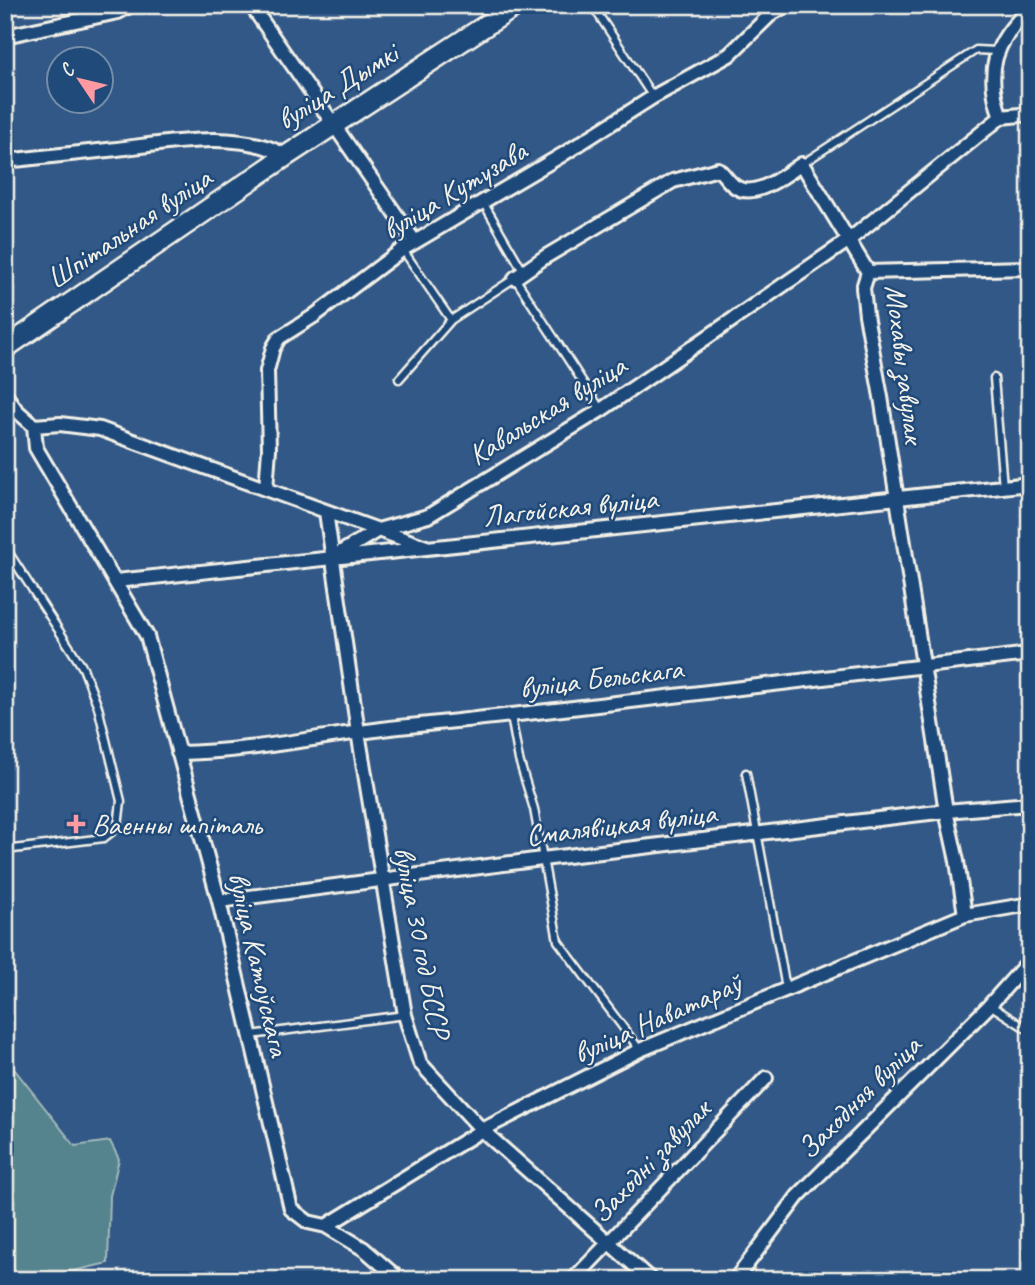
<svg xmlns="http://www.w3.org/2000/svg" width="1035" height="1285" font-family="Caveat,sans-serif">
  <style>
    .green { fill: #55848e; stroke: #a4babb; stroke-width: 2 }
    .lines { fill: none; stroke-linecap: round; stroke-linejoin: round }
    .service-casing { stroke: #f4f1e8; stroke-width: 11 }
    .minor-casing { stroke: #f4f1e8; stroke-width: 18 }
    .secondary-casing { stroke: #f4f1e8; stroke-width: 24 }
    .service { stroke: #1f4a7a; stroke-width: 6 }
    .minor { stroke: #1f4a7a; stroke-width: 12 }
    .secondary { stroke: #1f4a7a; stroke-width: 19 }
    .poi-dot { fill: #ff9aa2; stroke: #1f4a7a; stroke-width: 2.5 }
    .labels { text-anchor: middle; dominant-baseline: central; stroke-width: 5; stroke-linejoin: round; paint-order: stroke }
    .street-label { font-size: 30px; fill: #f4f1e8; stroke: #1f4a7a }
    .poi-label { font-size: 30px; fill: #f4f1e8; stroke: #1f4a7a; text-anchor: start }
  </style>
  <rect width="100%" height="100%" fill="#325887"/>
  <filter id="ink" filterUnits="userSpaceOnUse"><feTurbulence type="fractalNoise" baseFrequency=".0143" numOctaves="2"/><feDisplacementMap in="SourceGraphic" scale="14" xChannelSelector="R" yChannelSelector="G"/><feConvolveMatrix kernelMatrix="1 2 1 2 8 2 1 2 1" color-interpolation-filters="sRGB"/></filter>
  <g filter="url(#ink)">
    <!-- green -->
    <path class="green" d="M15,1070L75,1146L110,1141L119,1159L110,1196L108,1263L35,1280H5V1071Z"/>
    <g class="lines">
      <!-- service casing -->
      <g class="service-casing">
        <path id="service" d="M592,5L653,97
          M802,164L976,50L996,51
          M483,202L523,271
          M403,250L451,320
          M994,378L1003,487
          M399,379L451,320L515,278L601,410
          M5,547L83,668L98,707L121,801L118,827L104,838L5,850
          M511,716L519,760L534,809L558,941L640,1050
          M746,773L786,988
          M990,1005L1030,1031
          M251,1035L405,1015"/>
      </g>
      <!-- minor casing -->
      <g class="minor-casing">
        <path id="minor" d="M251,5L415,242
          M5,36L118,12L131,5
          M1001,117C984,71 995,40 1030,9
          M5,161C43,157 80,153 117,149C168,143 241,129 286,156
          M868,272L1030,268
          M515,278L545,257L673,181L718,169C723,173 727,180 733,185C753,202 784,175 802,164L868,272L863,288L866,315L881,397L946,811L957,861L965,915
          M5,394L16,410L34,426L36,448L147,636L219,901L291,1209L308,1222L326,1226L364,1249L400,1280
          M34,426L60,424L100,429L378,530L428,516L601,410L849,240L1001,117L1030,114
          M266,489L269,449L267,371L273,348L279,338L314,316L403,249L562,155L653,97L729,55L771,14L786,5
          M326,512L358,732L405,1015L420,1063L482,1130L651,1280
          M335,556L378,530L426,547
          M116,581L1030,484
          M178,753C251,752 325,735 399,727C609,706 819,677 1030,654
          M219,901L542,859L946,811L1030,804
          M326,1226L482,1130L640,1050L965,915L1030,904
          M573,1280L766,1078
          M735,1280L798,1196L987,1008L1030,960"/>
      </g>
      <!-- secondary casing -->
      <g class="secondary-casing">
        <path id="secondary" d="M5,348L286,156L517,5"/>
      </g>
      <!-- service -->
      <use href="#service" class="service"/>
      <!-- minor -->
      <use href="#minor" class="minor"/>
      <!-- secondary -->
      <use href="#secondary" class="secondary"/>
    </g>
  </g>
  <!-- markers -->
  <path class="poi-dot" d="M72.5 813.5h7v7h7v7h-7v7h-7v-7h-7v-7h7z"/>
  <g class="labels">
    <!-- street labels -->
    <g class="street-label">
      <text transform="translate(337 86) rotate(-32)">вуліца Дымкі</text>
      <text transform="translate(454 190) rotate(-31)">вуліца Кутузава</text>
      <text transform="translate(129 228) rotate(-34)">Шпітальная вуліца</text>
      <text transform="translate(905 364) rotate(83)">Мохавы завулак</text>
      <text transform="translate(547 410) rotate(-32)">Кавальская вуліца</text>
      <text transform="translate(570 507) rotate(-6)">Лагойская вуліца</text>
      <text transform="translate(601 678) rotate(-7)">вуліца Бельскага</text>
      <text transform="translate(621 824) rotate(-7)">Смалявіцкая вуліца</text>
      <text transform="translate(422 942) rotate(79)">вуліца 30 год БССР</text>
      <text transform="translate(259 964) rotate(77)">вуліца Катоўскага</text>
      <text transform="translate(657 1018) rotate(-24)">вуліца Наватараў</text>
      <text transform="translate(859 1097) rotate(-45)">Заходняя вуліца</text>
      <text transform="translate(650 1161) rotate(-46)">Заходні завулак</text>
    </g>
    <!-- poi labels -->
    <g class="poi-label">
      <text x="92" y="824">Ваенны шпіталь</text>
    </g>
  </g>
  <!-- margin -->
  <rect width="1035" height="1285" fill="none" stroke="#1f4a7a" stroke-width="28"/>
  <rect x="14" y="14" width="1007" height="1257" fill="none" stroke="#f4f1e8" stroke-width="2.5" filter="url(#ink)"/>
  <!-- north arrow -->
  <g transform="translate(80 80) rotate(305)"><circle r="33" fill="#1f4a7a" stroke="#748da6" stroke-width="2"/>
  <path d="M0-5L12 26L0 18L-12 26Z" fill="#ff9aa2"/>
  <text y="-10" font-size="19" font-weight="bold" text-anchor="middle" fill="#f4f1e8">С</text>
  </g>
</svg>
